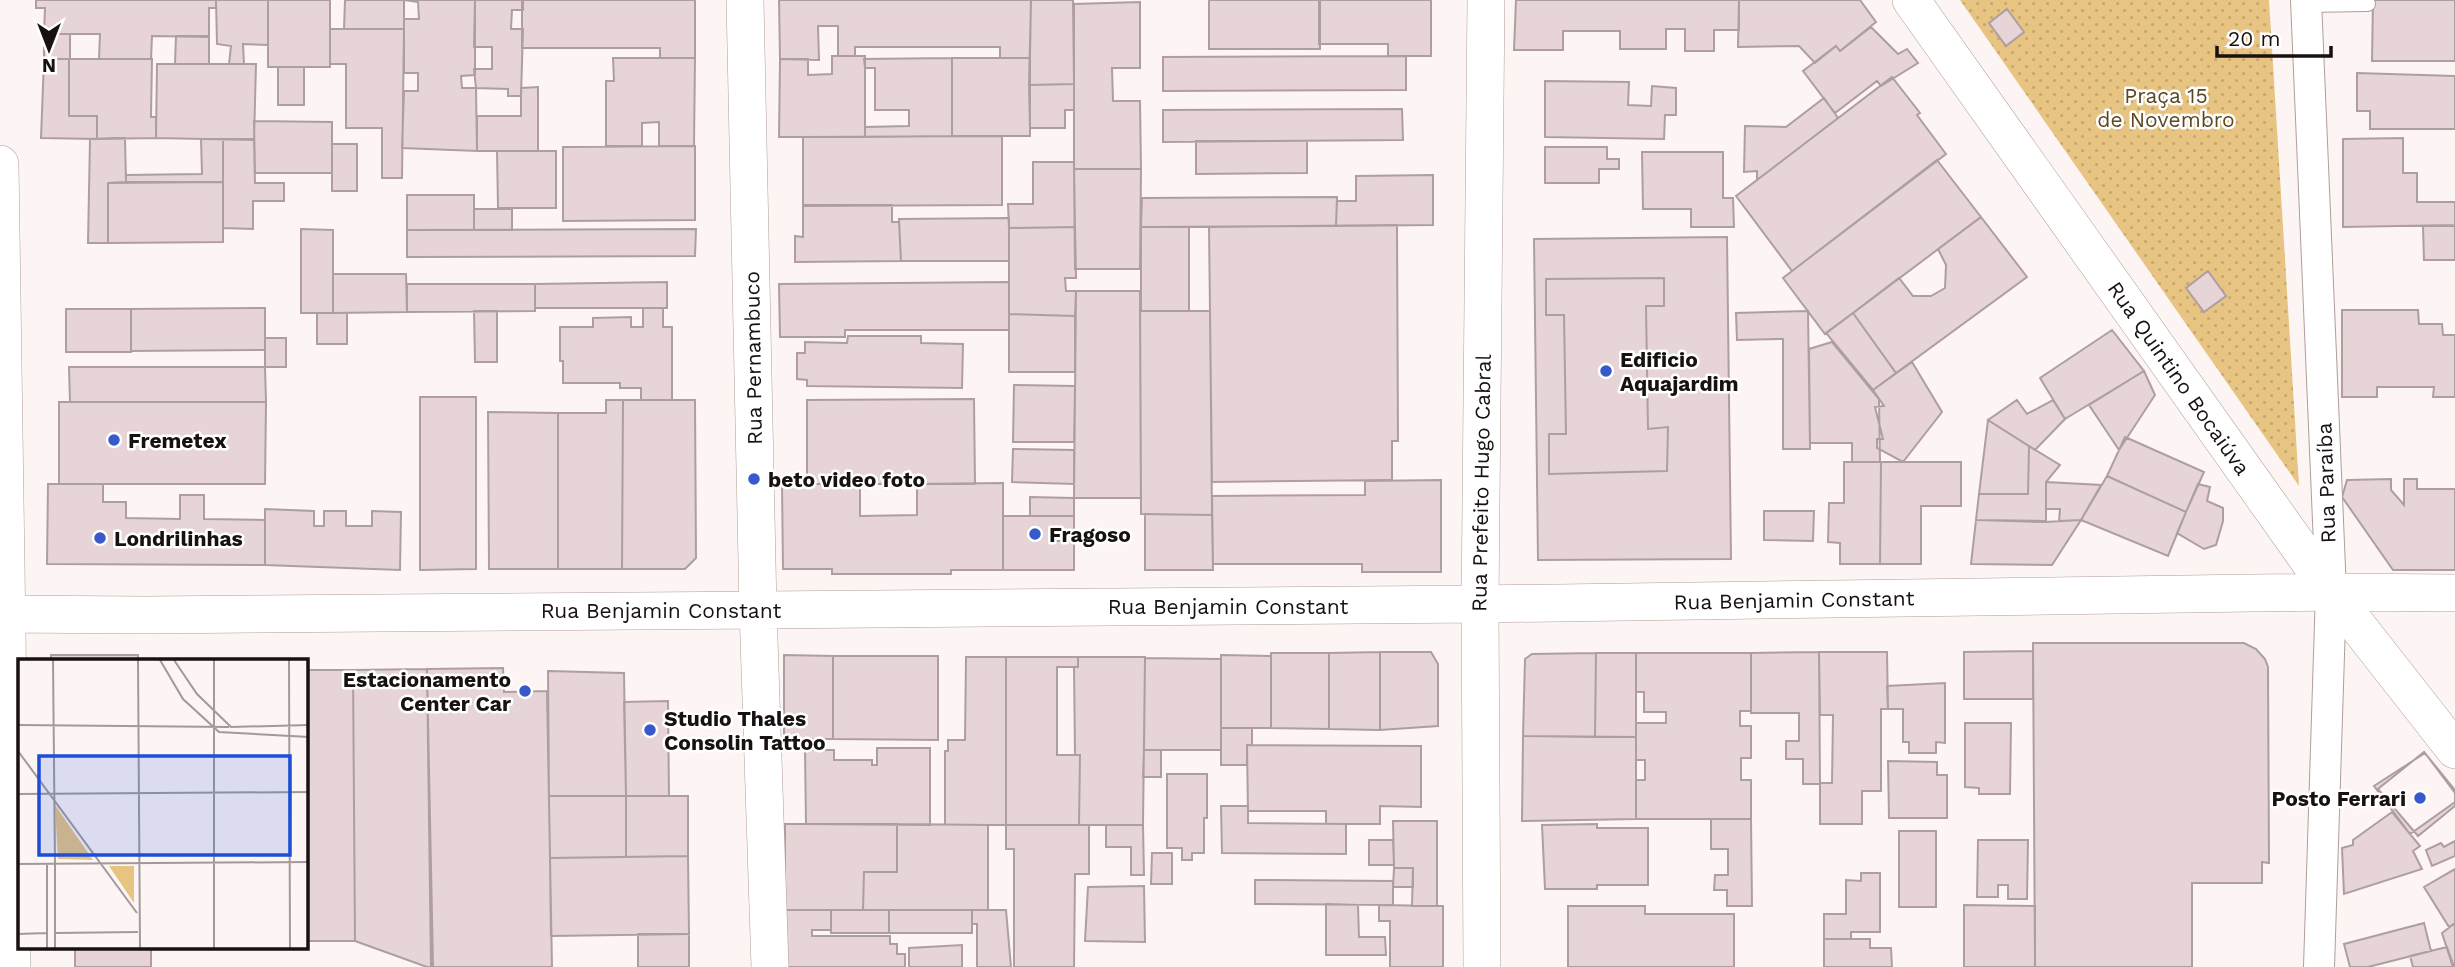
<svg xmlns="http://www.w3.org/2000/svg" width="2455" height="967" font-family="'Work Sans',sans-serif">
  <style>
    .park { fill: url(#park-dots) }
    .building { fill: #e6d4d7; stroke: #af9ea1; stroke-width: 2; fill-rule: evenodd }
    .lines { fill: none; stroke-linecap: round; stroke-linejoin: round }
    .service-casing { stroke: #af9e9a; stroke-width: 16 }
    .minor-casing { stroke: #af9e9a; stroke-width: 32 }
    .tertiary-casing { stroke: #af9e9a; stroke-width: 38 }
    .service { stroke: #fff; stroke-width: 14 }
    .minor { stroke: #fff; stroke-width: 30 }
    .tertiary { stroke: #fff; stroke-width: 37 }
    .poi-dot { fill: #3859ca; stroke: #fff; stroke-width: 2.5 }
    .labels { text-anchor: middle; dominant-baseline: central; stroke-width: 5; stroke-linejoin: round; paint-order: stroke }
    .park-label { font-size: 21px; fill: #5b4721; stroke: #fff }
    .street-label { font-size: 21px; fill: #171110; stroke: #fff }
    .poi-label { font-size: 21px; font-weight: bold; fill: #171110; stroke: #fff; text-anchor: start }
    .inset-road { fill: none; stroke: #a19a99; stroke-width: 2 }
    .view { fill: #1d4ed8; fill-opacity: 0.15; stroke: #1d4ed8; stroke-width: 3.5 }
    .inset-edge { fill: none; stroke: #171110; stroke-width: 3.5 }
  </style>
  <defs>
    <pattern id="park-dots" width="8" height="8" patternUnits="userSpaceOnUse" patternTransform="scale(1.75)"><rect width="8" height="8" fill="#e8c483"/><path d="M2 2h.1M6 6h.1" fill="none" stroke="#c6a770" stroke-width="1.8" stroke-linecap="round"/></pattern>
  </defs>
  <rect width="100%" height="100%" fill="#fdf5f4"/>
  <!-- park -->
  <path class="park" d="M1960,0H2269L2299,486Z"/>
  <!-- building -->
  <path class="building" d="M36,0H216V8H209V37L152,36L151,59H99L100,34H44L45,8H36Z
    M216,0H268V45L243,44L244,64H229L231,46L217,44Z
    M268,0H330V67H268Z
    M345,0H404V29H344Z
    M404,0H475V75L461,76L462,88H476L477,151L402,148L404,91H418V73H404V19H419L418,2Z
    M475,0H523V10H512L511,29H523L521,96H508V89L476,88L474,69H492V47H474Z
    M522,0H695V58H660V48H522Z
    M779,0H1031L1030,58H1000V47H855V56H838V26H818L819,60L780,59Z
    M1031,0H1073L1074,84L1029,85Z
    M1209,0H1320V49H1209Z
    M1319,0H1431V56H1388V44H1319Z
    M1516,0H1739V30H1714V51H1685V29H1666V49H1620V31H1563V50H1514Z
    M1739,0H1860L1876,22L1840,51L1836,46L1815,63L1799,46L1738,47Z
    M2373,0H2455V61H2372Z
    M1140,2V68H1112L1113,101H1140L1141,169H1074V4Z
    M2007,9L2024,32L2006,46L1989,23Z
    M1871,27L1898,54L1907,49L1918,63L1881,86L1877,81L1835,113L1803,71L1836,46L1840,51Z
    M330,29H404L402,178H382V128H346V64H330Z
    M44,34H70V59H44Z
    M176,36H209V64H175Z
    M832,56H865V137H779L780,59H808V75L832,74Z
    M1406,56V90L1163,91V57Z
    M613,58H695L694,146H659V122L642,123V146H606V81H614Z
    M952,58H1030V136H952Z
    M952,58V136L865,137V127L909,126V110H875V68H865L864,59Z
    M44,59H69V116H97V139L41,138Z
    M69,59H152L151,117H156V138L97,139V116H69Z
    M157,64H256L254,140L156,138Z
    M278,67H304V105H278Z
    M2357,73L2455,76V129H2370V111H2357Z
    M1892,77L1920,113L1917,115L1946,154L1792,271L1736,196Z
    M1545,81L1629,82L1628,105L1651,106L1652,86L1676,88V115H1665L1664,139L1545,137Z
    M1074,84V110H1065V128H1030L1029,85Z
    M538,87V151H477V116H521V88Z
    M1824,98L1838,118L1757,180V171L1744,172L1745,126L1786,127Z
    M1402,109L1403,140L1163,142V110Z
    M254,121L332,122V173H255Z
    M1002,136V205L803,206V137Z
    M125,138L126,182L108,183V243H88L90,139Z
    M2403,138V173H2417V202H2455V225L2343,227V139Z
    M201,139H223V182H126V175L202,174Z
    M223,139H254L255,183H284V201H253V229L223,228Z
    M1196,141H1307V173L1196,174Z
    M332,144H357V191H332Z
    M695,146V220L563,221V147Z
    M1545,147H1607V159H1619V169H1599V183H1545Z
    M497,151H556V208H498Z
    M1642,152H1723V198H1733L1734,227H1691V209H1643Z
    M1937,160L1981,217L1825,334L1783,278Z
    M1033,162H1074L1075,227L1009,228L1008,204H1033Z
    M1074,169H1141L1140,269H1075Z
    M1433,175V225L1336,226L1337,201H1356V176Z
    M223,182V242L108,243V183Z
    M407,195H474V230H407Z
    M1337,197L1336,226L1141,227L1142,198Z
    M803,205H892V222H899L901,261L795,262V236L803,237Z
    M474,209H512V230H474Z
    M1981,217L2027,277L1896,373L1853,313L1899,278L1913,296H1931L1945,288L1946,265L1938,249Z
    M1009,218V261H901L899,219Z
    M1397,225L1398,441H1392V480L1212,482L1209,227Z
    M2423,226H2455V260H2424Z
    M1075,227L1076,278H1065L1066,291H1076L1075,316L1009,314V228Z
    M1141,227H1189V311H1141Z
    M301,229L333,230V313H301Z
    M696,229L695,256L407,257V230Z
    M1727,237L1731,559L1538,560L1534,239ZM1664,278V306H1646L1648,429L1668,427L1667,471L1549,474V434H1566L1564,315H1546V279Z
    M2208,271L2226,296L2204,312L2186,288Z
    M333,274H406L407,312L333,313Z
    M1664,278V306H1646L1648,429L1668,427L1667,471L1549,474V434H1566L1564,315H1546V279Z
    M667,282V308H535V284Z
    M1009,282V330H845V337H780L779,284Z
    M407,284H535V311L407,312Z
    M1076,291H1140L1141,498H1074Z
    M265,308V350L131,351V309Z
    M643,308H663V327H672V400H641V388H620V383H563V361H560V327H593V318L631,317V327H643Z
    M66,309H131V352H66Z
    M2342,310H2418L2419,324H2442L2443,335H2455V397H2433L2434,387H2377V397H2342Z
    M474,311H497V362H475Z
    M1140,311H1210L1212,515L1141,514Z
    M1808,311L1810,449H1783V339L1737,340L1736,313Z
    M317,313H347V344H317Z
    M1853,313L1896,373L1873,390L1826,333Z
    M1009,314L1075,316V372H1009Z
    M2112,330L2144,371L2065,419L2040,378Z
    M848,336H921V343L963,344L962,388L807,386V380L797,379V353H805V342L847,343Z
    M265,338H286V367H265Z
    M1832,342L1879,399L1880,462H1852V443H1810L1809,349Z
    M1912,362L1942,412L1903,462L1877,448V439H1883L1875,407L1884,406L1873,390Z
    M69,367H265L266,402H70Z
    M2144,371L2155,395L2119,450L2089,405Z
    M1014,385L1075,386L1074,442H1013Z
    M420,397H476V569L420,570Z
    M974,399L975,484H807V400Z
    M606,400H623L622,569H558V413H606Z
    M623,400H695L696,558L685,569H622Z
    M2017,400L2027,414L2053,400L2065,419L2035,450L1988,420Z
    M59,402H266L265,484H59Z
    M488,412L558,413V569H489Z
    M1988,420L2029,446L2028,494H1979Z
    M2125,437L2204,472L2186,512L2107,476Z
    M2029,446L2060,465L2046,482V521L1976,520L1979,494H2028Z
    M1013,449L1074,450V484L1012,482Z
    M1844,462H1881L1880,564H1840V543L1828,542L1829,503H1844Z
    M1881,462H1961V506H1921V564H1880Z
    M2107,476L2186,512L2168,556L2081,520Z
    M2391,479V490L2404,505V479H2417V489H2455V570H2393L2342,497L2347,480Z
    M1441,480V572H1362V564H1213L1212,496L1365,495V481Z
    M2046,482L2101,485L2081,520L2059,521L2060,509H2046Z
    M1003,483V570H951V574H832V569H783L782,484H860V516L917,515V484Z
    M48,484H103V502H126V518L180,519V495H204V519L265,520V565L47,564Z
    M2198,484L2210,487L2207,501L2223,508V521L2216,545L2204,549L2177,533Z
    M1030,497L1074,498V516H1030Z
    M265,509L314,511V526H324V511H346V526H372V511L401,512L400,570L265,565Z
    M1764,511H1814L1813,541L1764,540Z
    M1145,514L1212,515L1213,570H1145Z
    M1003,516H1074V530H1055V541H1074V570H1003Z
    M1976,520L2044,522L2081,520L2052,565L1971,564Z
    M2033,643H2244L2256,649L2265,659L2268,667L2269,863L2262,862V883H2192V967H2035Z
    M2033,651V699H1964V652Z
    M1380,652H1431L1438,664V726L1380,730Z
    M1380,652V730L1329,729V653Z
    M1819,652H1887L1888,709H1881V791H1862V824H1820V783H1832L1833,715H1820Z
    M1819,652L1820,784H1803V759H1786V741H1799V713H1751V653Z
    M1271,653H1329V729L1271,728Z
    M1596,653H1636V737H1595Z
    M1596,653L1595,737L1523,736L1525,659L1532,654Z
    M1636,653H1751V711H1740V726H1751V758H1741V780H1751V819H1636V780H1645V760H1636V723H1666V712H1644V692H1636Z
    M51,655H138V661H51Z
    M784,655L833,656V739H784Z
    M1221,655L1271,656V728H1221Z
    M833,656H938V740L833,739Z
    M966,657H1006V825H945V751H948V740H965Z
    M1006,657H1078V667H1057V755H1080L1079,825H1006Z
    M1078,657H1145L1143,825H1079L1080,755H1075L1074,667H1078Z
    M1145,658L1221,659V750H1144Z
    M503,668L504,692L547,691L552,967H431L427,669Z
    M427,669L433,967H427L355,941L353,670Z
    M306,670H353L355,941H306Z
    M548,671L624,673L626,796H549Z
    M1945,683V743L1936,742V753H1909V742H1903V709H1888L1887,686Z
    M668,701L669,796H626L624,702Z
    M1965,723H2011L2010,794H1979V788L1965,787Z
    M1221,728H1252V745H1247V765H1221Z
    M1523,736L1636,737V819L1522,821Z
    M1247,745L1421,746V807L1380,806V824H1326V811H1248Z
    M877,748H930V825L806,824L805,750H834V760H872V765H877Z
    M1144,750H1161V777H1143Z
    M2424,752L2455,790V806L2418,836L2378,789Z
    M2425,753L2455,793V802L2410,834L2374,786Z
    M1888,761L1937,762V775H1947V818H1889Z
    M1167,774H1207V818H1204V853H1192V860H1182V848H1167Z
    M549,796H626V857L550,858Z
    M626,796H688V856L626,857Z
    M1221,806H1248V823L1346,824V854L1222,853Z
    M2392,812L2420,846L2413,851L2422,869L2344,894L2342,848L2353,845V840Z
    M1711,819H1751L1752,906H1727V890H1714L1715,875H1728V849H1711Z
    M1393,821H1437V906H1412L1413,868H1394Z
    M785,824H897V872H864L863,910H785Z
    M897,824L988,825V910H863L864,872H897Z
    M1597,824V828H1648V885H1597V889H1545L1542,825Z
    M1006,825H1089V874H1075L1074,967H1014V849H1006Z
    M1106,825H1143L1144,875H1131V847H1106Z
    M1899,831H1936V907H1899Z
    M1369,840H1393L1394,865H1369Z
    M1978,840H2028L2027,899H2008V885H1998V897H1977Z
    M2455,841V856L2432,866L2426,850L2441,843L2444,847Z
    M1152,853H1172V884H1151Z
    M688,856L689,934L551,936L550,858Z
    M1394,868H1413V887H1393Z
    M2455,869V923L2449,927L2424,887Z
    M1861,873H1880V932H1851V939H1824V914H1846V880L1861,881Z
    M1255,880L1393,881V905L1255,904Z
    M1144,886L1145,942L1085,941L1088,887Z
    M1326,904L1358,905L1359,937H1385L1386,955H1326Z
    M1379,905L1443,906V967H1390V921H1379Z
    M1964,905L2035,906V967H1964Z
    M1568,906H1645V914H1734V967H1568Z
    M785,910H831V930H812V936H890V944H897V954H905V967H785Z
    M831,910H889V933H831Z
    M889,910H972V933H889Z
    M972,910H1006L1011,967H977V924H972Z
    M2424,923L2431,951L2368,967H2350L2344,944Z
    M2455,923V967H2453L2442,933Z
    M638,934H689V967H638Z
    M1824,939H1870V948H1891L1892,967H1824Z
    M962,945V967H909V948Z
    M2447,947L2454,967H2413L2410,956Z
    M75,948H151V967H75Z"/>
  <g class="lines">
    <!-- service casing -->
    <g class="service-casing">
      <path id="service" d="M2306,5L2368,4"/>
    </g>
    <!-- minor casing -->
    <g class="minor-casing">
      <path id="minor" d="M2306,0L2331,592L2319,967"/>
    </g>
    <!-- tertiary casing -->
    <g class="tertiary-casing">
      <path id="tertiary" d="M745,0L758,609L770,967
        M1911,0L2331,592L2455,750
        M0,164L12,967
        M0,614L145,615L1480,604L2331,592L2455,593
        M1482,967L1480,604L1486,0"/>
    </g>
    <!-- service -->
    <use href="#service" class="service"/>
    <!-- minor -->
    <use href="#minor" class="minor"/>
    <!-- tertiary -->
    <use href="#tertiary" class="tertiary"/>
  </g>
  <!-- markers -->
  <g class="poi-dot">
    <circle cx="1606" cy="371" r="7"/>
    <circle cx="114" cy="440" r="7"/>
    <circle cx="754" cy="479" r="7"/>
    <circle cx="1035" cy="534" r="7"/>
    <circle cx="100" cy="538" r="7"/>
    <circle cx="525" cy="691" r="7"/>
    <circle cx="650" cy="730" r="7"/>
    <circle cx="2420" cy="798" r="7"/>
  </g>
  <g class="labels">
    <!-- park labels -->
    <g class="park-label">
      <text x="2166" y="95">Praça 15<tspan x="2166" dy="24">de Novembro</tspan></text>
    </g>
    <!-- street labels -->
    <g class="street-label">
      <text transform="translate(753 358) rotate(-91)">Rua Pernambuco</text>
      <text transform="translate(2179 378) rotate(55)">Rua Quintino Bocaiúva</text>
      <text transform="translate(1481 483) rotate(-89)">Rua Prefeito Hugo Cabral</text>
      <text transform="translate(2326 483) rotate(-92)">Rua Paraíba</text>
      <text transform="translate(1794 600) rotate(-1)">Rua Benjamin Constant</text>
      <text x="1228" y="606">Rua Benjamin Constant</text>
      <text x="661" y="610">Rua Benjamin Constant</text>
    </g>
    <!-- poi labels -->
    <g class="poi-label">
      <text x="1620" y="359">Edificio<tspan x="1620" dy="24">Aquajardim</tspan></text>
      <text x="128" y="440">Fremetex</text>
      <text x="768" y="479">beto video foto</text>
      <text x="1049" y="534">Fragoso</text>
      <text x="114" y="538">Londrilinhas</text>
      <text x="511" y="679" text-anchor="end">Estacionamento<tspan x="511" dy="24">Center Car</tspan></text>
      <text x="664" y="718">Studio Thales<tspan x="664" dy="24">Consolin Tattoo</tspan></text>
      <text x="2406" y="798" text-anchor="end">Posto Ferrari</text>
    </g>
  </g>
  <!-- overview -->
  <g transform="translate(18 659)">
    <rect width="290" height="290" fill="#fdf5f4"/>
    <path d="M37,146L75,201L40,200ZM91,207H116V244Z" fill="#e8c483"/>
    <path class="inset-road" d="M35,1L37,205M120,1L122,290M142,1L165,40L201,73L291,78M156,1L179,35L213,68L291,66M196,1V290M271,1L272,290M0,66L211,68M0,92L119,254M0,135L291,133M29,204V290M0,205L291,203M37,205V290M37,274L120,273M0,275L29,274"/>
    <path class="view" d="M21,97H272V196H21Z"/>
    <rect width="290" height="290" class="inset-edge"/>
  </g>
  <!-- north arrow -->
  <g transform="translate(49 49) rotate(180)" stroke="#ffffff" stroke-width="5" paint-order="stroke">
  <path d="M0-5L12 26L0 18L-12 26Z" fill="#171110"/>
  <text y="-10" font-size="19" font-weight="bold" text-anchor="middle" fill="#171110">N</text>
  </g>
  <!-- scale -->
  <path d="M2217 46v10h114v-10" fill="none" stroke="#171110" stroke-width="3.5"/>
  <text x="2228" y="46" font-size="21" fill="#171110" stroke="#ffffff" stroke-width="5" paint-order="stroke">20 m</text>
</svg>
